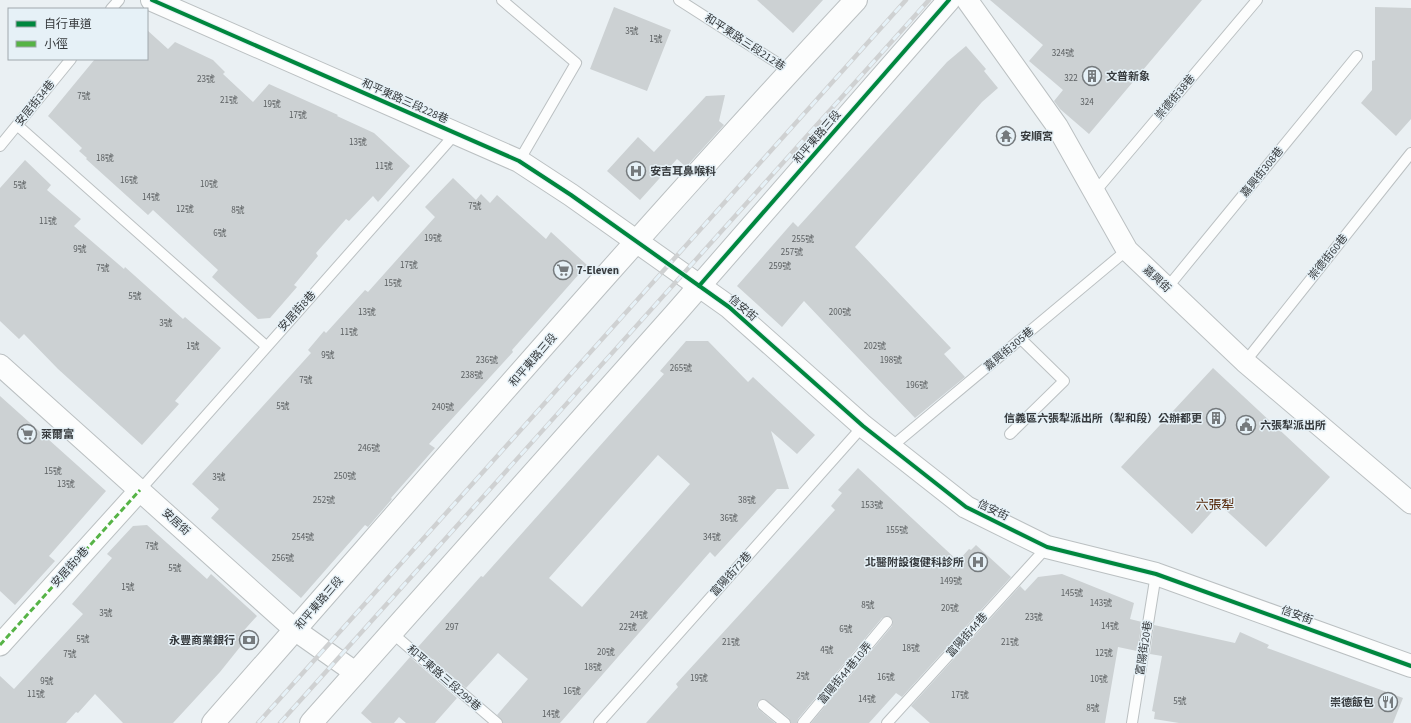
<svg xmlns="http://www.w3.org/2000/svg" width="1411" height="723" font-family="'Source Sans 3','Noto Sans TC',sans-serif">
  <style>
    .building { fill: #ccd1d3; fill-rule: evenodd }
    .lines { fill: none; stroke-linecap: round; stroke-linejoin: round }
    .service-casing { stroke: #bbc0c2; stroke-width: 12 }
    .minor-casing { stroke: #bbc0c2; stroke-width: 23 }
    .tertiary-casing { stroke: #bbc0c2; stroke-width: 24 }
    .secondary-casing { stroke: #bbc0c2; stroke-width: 24 }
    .service { stroke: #fcfdfd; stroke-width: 10 }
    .minor { stroke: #fcfdfd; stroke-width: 21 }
    .tertiary { stroke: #fcfdfd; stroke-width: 22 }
    .secondary { stroke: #fcfdfd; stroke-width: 22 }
    .rail-casing { stroke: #cfd1d2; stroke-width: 4.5 }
    .rail { stroke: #e6f1f7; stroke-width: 3; stroke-dasharray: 9; stroke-linecap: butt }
    .quiet { stroke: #56b346; stroke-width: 3; stroke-dasharray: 6 3; stroke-linecap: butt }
    .cycleway-casing { stroke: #e6f1f7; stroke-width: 6 }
    .cycleway { stroke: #00873e; stroke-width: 4 }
    .labels { text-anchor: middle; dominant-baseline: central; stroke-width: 3; stroke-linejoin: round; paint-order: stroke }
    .number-label { font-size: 9px; fill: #5c6062 }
    .street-label { font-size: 11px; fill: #363a3d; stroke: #e6f1f7 }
    .poi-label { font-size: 11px; font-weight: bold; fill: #363a3d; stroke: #e6f1f7; text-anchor: start }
    .quarter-label { font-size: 13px; fill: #552708; stroke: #e6f1f7 }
  </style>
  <rect width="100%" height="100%" fill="#eaf0f3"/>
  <!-- building -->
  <path class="building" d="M757,0H823L793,33Z
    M990,0H1202L1089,134L1060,109L1054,101L1063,90L1029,61L1043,45Z
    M614,7L671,30L647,91L590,69Z
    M1375,7L1411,8V119L1396,136L1361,103L1372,90V61L1375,60Z
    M147,30L168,49L175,42L213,60L225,72L223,74L253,102L269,84L338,115L337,116L374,133L410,166L378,202L373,196L349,221L346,219L316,253L318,256L294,285L297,287L270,318L258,319L212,277L218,270L153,210L148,215L86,159L87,158L79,151L82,148L48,116L95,59H147Z
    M966,46L986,69L984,71L998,88L982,102L855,247L951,348L944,354L965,377L915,418L804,301L782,327L737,286L793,222L798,227L947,62Z
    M725,95L719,121L724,125L686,167L677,159L640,200L607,171L638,137L654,152L706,96Z
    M25,160L51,185L47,190L81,219L74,226L124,269L125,267L183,319L185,317L221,348L175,401L179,404L142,445L58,369L24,334L19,339L0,321V188Z
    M453,178L476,200L481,194L490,203L497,195L546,239L551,232L587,265L512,350L513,352L429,444L435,448L391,498L392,499L368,527L365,525L301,598L211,518L219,509L192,484L311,353L308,350L324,331L326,333L365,290L368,292L435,217L425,207Z
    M686,341H708L748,382L753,377L815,435L797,454L771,431L789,489H777L715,557L710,552L560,723H503L497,715L528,679L498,653L466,688L418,647L481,576L483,577L664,374L660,371ZM658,455L690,484L582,607L549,578Z
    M1213,368L1330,477L1266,547L1219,504L1192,534L1121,467Z
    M0,396L106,491L49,556L55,561L15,605L0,591Z
    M858,468L958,561L969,549L971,550L976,545L1011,577L902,697L896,693L869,723H811L892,626L893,620L888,616L882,618L798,719L797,723H791L789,718L764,699L758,701L757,708L775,723H646L678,687L676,684L835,510L831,506L842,493L838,490Z
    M147,525L207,579L211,574L257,616L238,637L244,642L220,672L173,723H123L95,694L78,713L76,712L66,723H0V676L14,689L83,614L72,604L112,558L107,554L133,526Z
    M1062,574L1134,603L1130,619L1142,622L1137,651L1118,647L1105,723H930L911,706L1020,586L1025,591L1038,577Z
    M1154,625L1235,643L1240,632L1269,645L1267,648L1403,698L1393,723H1179L1154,719L1155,712L1152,711L1162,656L1150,654Z
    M410,657L457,698L435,723H406L399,717L394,723H372L361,713Z"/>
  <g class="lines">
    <!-- service casing -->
    <g class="service-casing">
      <path id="service" d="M502,0L576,63L519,161
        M679,0L790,71
        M111,9L119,0
        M17,125L266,346
        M0,146L71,59
        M1094,193L1257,0
        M1167,288L1357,56
        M1245,362L1411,153
        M1010,434L1064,381L1021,339
        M890,448L1127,250
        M140,490L456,133
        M392,633L497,723
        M763,705L785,723
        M599,723L863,426
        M803,723L887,622
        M887,723L1047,547
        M1132,723L1156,574"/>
    </g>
    <!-- minor casing -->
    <g class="minor-casing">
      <path id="minor" d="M967,0L1057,126L1127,250L1245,362L1411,503
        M0,365L295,630L356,673
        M0,645L140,490"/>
    </g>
    <!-- tertiary casing -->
    <g class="tertiary-casing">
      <path id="tertiary" d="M152,0L519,161L571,195L729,307L863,426L966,507L1047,547L1156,574L1411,666"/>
    </g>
    <!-- secondary casing -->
    <g class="secondary-casing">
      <path id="secondary" d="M213,723C426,481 636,236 856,0
        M311,723L675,314L949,0"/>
    </g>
    <!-- service -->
    <use href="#service" class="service"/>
    <!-- minor -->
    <use href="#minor" class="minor"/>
    <!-- tertiary -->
    <use href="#tertiary" class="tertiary"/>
    <!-- secondary -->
    <use href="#secondary" class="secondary"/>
    <!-- rail casing -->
    <g class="rail-casing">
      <path id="rail" d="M258,723L906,0
        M280,723L929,0"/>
    </g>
    <!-- rail -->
    <use href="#rail" class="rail"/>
    <!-- quiet -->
    <path class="quiet" d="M0,645L140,490"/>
    <!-- cycleway casing -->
    <g class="cycleway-casing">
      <path id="cycleway" d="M152,0L519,161L571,195L729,307L863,426L966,507L1047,547L1156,574L1411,666
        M699,286L949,0"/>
    </g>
    <!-- cycleway -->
    <use href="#cycleway" class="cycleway"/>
  </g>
  <!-- icons -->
  <defs>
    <g id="building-ring" transform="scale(1)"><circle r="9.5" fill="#e6f1f7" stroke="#757a7d" stroke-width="1.5"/><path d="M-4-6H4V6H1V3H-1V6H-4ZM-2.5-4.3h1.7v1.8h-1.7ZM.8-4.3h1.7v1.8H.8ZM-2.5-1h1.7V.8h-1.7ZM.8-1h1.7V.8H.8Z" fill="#757a7d"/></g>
    <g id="temple-ring" transform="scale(1)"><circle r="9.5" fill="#e6f1f7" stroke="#757a7d" stroke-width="1.5"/><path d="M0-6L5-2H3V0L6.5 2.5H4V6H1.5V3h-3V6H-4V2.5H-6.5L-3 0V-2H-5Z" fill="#757a7d"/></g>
    <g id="hospital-ring" transform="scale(1)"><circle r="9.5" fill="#e6f1f7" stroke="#757a7d" stroke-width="1.5"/><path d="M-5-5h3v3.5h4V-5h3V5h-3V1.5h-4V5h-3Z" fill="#757a7d"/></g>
    <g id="supermarket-ring" transform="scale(1)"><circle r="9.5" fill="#e6f1f7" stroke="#757a7d" stroke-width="1.5"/><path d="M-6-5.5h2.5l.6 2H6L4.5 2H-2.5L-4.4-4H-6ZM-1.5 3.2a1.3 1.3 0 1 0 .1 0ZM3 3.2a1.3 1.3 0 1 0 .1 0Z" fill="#757a7d"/></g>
    <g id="civic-ring" transform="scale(1)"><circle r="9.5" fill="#e6f1f7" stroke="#757a7d" stroke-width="1.5"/><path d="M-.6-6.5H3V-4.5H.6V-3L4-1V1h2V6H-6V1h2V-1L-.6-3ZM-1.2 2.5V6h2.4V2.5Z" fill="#757a7d"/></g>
    <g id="bank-ring" transform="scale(1)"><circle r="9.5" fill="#e6f1f7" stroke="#757a7d" stroke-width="1.5"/><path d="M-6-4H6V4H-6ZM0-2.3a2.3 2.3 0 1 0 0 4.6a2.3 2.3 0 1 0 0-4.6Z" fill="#757a7d"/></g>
    <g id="restaurant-ring" transform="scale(1)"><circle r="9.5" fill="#e6f1f7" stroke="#757a7d" stroke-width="1.5"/><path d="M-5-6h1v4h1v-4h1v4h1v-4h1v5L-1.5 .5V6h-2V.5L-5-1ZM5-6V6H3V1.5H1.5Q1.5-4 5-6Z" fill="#757a7d"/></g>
  </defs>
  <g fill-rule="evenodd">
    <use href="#building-ring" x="1092" y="76"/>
    <use href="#temple-ring" x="1006" y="136"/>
    <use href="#hospital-ring" x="636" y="171"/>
    <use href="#supermarket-ring" x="563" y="270"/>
    <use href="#building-ring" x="1216" y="418"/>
    <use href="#civic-ring" x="1246" y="425"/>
    <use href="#supermarket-ring" x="27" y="434"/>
    <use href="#hospital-ring" x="978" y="562"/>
    <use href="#bank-ring" x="249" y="640"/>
    <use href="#restaurant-ring" x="1388" y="702"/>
  </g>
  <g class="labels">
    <!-- number labels -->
    <g class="number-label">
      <text x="632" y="31">3號</text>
      <text x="656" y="39">1號</text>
      <text x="1063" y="53">324號</text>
      <text x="1071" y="78">322</text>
      <text x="206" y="79">23號</text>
      <text x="84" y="96">7號</text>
      <text x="229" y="100">21號</text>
      <text x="1087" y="102">324</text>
      <text x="272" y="104">19號</text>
      <text x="298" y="115">17號</text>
      <text x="358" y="142">13號</text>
      <text x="105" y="158">18號</text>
      <text x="384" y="166">11號</text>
      <text x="129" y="180">16號</text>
      <text x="209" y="184">10號</text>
      <text x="20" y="185">5號</text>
      <text x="151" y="197">14號</text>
      <text x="475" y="206">7號</text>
      <text x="185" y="209">12號</text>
      <text x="238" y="210">8號</text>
      <text x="48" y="221">11號</text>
      <text x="220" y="233">6號</text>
      <text x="433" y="238">19號</text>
      <text x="803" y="239">255號</text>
      <text x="80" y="249">9號</text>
      <text x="792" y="252">257號</text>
      <text x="409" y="265">17號</text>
      <text x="780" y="266">259號</text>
      <text x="103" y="268">7號</text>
      <text x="393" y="283">15號</text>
      <text x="135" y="296">5號</text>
      <text x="367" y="312">13號</text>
      <text x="840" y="312">200號</text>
      <text x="166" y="323">3號</text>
      <text x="349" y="332">11號</text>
      <text x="193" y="346">1號</text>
      <text x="875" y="346">202號</text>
      <text x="328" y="355">9號</text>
      <text x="487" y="360">236號</text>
      <text x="891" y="360">198號</text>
      <text x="681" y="368">265號</text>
      <text x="472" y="375">238號</text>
      <text x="306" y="380">7號</text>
      <text x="917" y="385">196號</text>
      <text x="283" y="406">5號</text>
      <text x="443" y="407">240號</text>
      <text x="369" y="448">246號</text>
      <text x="53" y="471">15號</text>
      <text x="345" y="476">250號</text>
      <text x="219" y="477">3號</text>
      <text x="66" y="484">13號</text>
      <text x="324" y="500">252號</text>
      <text x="747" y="500">38號</text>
      <text x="872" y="505">153號</text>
      <text x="729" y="518">36號</text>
      <text x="897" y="530">155號</text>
      <text x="303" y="537">254號</text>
      <text x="712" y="537">34號</text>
      <text x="152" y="546">7號</text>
      <text x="283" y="558">256號</text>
      <text x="175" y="568">5號</text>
      <text x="951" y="581">149號</text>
      <text x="128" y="587">1號</text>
      <text x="1072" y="593">145號</text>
      <text x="1101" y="603">143號</text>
      <text x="868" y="605">8號</text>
      <text x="950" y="608">20號</text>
      <text x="106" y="613">3號</text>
      <text x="639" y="615">24號</text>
      <text x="1034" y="617">23號</text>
      <text x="1110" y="626">14號</text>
      <text x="452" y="627">297</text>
      <text x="628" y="627">22號</text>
      <text x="846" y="629">6號</text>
      <text x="83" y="639">5號</text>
      <text x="731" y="642">21號</text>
      <text x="1010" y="642">21號</text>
      <text x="911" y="648">18號</text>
      <text x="827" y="650">4號</text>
      <text x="606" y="652">20號</text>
      <text x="1104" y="653">12號</text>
      <text x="70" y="654">7號</text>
      <text x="593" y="667">18號</text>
      <text x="803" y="676">2號</text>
      <text x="886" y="677">16號</text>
      <text x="699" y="678">19號</text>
      <text x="1099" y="679">10號</text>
      <text x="47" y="681">9號</text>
      <text x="572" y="691">16號</text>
      <text x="36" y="694">11號</text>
      <text x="960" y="695">17號</text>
      <text x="867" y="699">14號</text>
      <text x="1180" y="701">5號</text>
      <text x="1093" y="708">8號</text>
      <text x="551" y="714">14號</text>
    </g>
    <!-- street labels -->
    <g class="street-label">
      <text transform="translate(745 42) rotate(33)">和平東路三段212巷</text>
      <text transform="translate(1175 97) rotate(-50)">崇德街38巷</text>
      <text transform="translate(405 101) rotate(24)">和平東路三段228巷</text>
      <text transform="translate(35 103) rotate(-51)">安居街34巷</text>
      <text transform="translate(817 137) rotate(-49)">和平東路三段</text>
      <text transform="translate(1262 172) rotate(-51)">嘉興街308巷</text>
      <text transform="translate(1328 257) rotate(-51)">崇德街60巷</text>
      <text transform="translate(1157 279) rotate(43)">嘉興街</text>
      <text transform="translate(743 308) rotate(40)">信安街</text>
      <text transform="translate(297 311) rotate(-48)">安居街8巷</text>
      <text transform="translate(1009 349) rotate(-40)">嘉興街305巷</text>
      <text transform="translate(533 360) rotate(-49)">和平東路三段</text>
      <text transform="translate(993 510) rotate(26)">信安街</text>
      <text transform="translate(176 522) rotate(42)">安居街</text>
      <text transform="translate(70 567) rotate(-48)">安居街9巷</text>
      <text transform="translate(731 574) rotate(-48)">富陽街72巷</text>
      <text transform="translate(319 603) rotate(-49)">和平東路三段</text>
      <text transform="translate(1297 615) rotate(20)">信安街</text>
      <text transform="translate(967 635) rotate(-48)">富陽街44巷</text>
      <text transform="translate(1144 648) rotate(-81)">富陽街20巷</text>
      <text transform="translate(845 673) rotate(-50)">富陽街44巷10弄</text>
      <text transform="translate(444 678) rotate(41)">和平東路三段299巷</text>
    </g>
    <!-- poi labels -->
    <g class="poi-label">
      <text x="1106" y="76">文普新象</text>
      <text x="1020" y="136">安順宮</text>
      <text x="650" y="171">安吉耳鼻喉科</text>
      <text x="577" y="270">7-Eleven</text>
      <text x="1202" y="418" text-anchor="end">信義區六張犁派出所（犁和段）公辦都更</text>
      <text x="1260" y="425">六張犁派出所</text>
      <text x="41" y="434">萊爾富</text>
      <text x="964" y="562" text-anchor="end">北醫附設復健科診所</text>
      <text x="235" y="640" text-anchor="end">永豐商業銀行</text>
      <text x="1374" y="702" text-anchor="end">崇德飯包</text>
    </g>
    <!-- quarter labels -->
    <g class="quarter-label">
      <text x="1215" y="505">六張犁</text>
    </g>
  </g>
  <!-- legend -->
  <rect x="8" y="8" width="140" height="52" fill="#e6f1f7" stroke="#a0a8ad"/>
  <rect x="16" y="21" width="20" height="6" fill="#00873e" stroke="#a0a8ad"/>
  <text x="44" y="28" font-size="12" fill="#363a3d">自行車道</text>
  <rect x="16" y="41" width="20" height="6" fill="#56b346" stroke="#a0a8ad"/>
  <text x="44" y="48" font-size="12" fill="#363a3d">小徑</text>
</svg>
